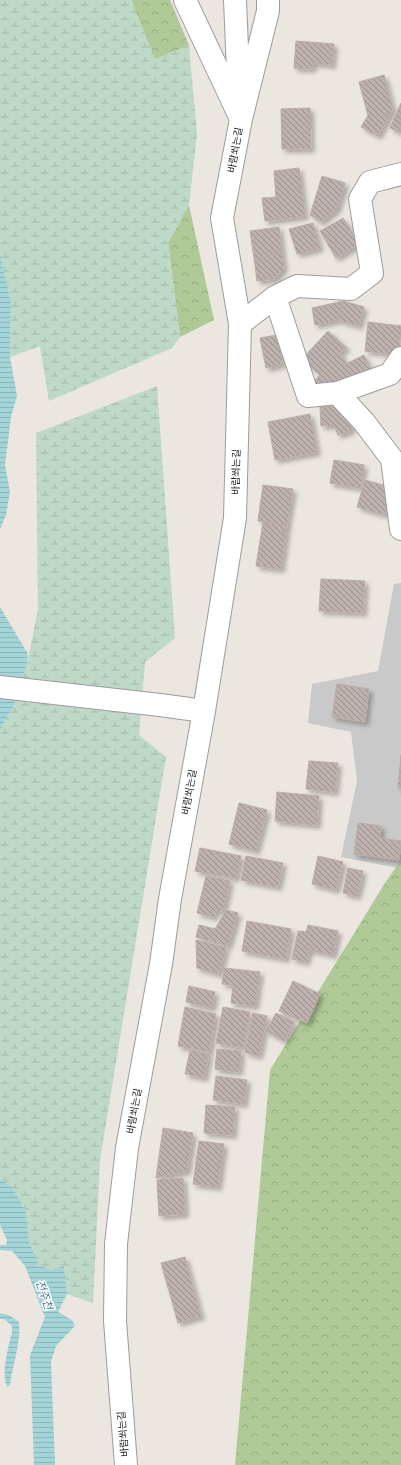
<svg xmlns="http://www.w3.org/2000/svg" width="401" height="1465" font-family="Figtree,'Noto Sans KR',sans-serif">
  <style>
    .religious { fill: #c9c9c9 }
    .forest { fill: url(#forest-crowns) }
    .wetland { fill: url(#wetland-marsh) }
    .water { fill: url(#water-rules) }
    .building { fill: url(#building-back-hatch); stroke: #bdaba4; filter: url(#shadow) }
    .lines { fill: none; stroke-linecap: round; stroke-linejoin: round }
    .minor-casing { stroke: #9c9c9c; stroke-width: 24 }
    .minor { stroke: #fff; stroke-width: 22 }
    .labels { text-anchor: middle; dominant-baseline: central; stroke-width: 3; stroke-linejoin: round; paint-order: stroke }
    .street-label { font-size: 10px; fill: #1b1b1b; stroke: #fff }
    .water-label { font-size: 11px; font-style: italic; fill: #487c95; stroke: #fff }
  </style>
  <defs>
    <pattern id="forest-crowns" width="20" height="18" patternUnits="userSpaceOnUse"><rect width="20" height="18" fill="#afc997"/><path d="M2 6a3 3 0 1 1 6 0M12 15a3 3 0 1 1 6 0" fill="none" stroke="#96ac82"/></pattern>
    <pattern id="wetland-marsh" width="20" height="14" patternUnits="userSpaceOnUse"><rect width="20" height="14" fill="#bed9c8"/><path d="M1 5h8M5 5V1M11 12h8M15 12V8" fill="none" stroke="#a3baab"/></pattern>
    <pattern id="water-rules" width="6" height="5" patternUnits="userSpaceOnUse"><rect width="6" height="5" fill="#a3d5d8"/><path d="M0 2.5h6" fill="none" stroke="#8cb6b9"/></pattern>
    <pattern id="building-back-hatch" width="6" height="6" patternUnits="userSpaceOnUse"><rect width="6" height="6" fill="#bcb1ae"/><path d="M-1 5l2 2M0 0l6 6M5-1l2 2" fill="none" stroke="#988f8d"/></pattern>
    <filter id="shadow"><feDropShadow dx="3.5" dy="3.5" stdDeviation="2" flood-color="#0004"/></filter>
  </defs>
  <rect width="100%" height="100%" fill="#ece6e1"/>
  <!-- religious -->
  <path class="religious" d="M401,583V866L398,868L341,857L357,781L351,732L308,723L312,684L378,671L394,584Z"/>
  <!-- forest -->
  <path class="forest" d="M131,0H170L189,45L155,60Z
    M189,205L214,320L180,337L168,243Z
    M401,860V1465H235L270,1070L385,883Z"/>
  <!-- wetland -->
  <path class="wetland" d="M0,0H131L155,59L189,45L197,134L189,205L168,243L180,337L172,348L49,401L40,346L10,357L11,303L0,253Z
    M157,386L175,638L145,662L139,735L166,757L100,1160L93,1303L67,1294L64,1267L53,1270L39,1267L29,1242L26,1212L13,1188L0,1178V733L2,726L14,706L27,664L38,609L36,433Z"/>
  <!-- water -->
  <path class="water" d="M0,253L11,303L10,357L17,396L11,417L5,465L10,492L6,515L0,529Z
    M0,607L28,654L27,664L14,706L2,726L0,733Z
    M0,1178L13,1188L26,1212L29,1242L39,1266L53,1270L64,1266L67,1294L58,1312L72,1320L75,1326L56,1346L51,1362L55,1465H34L30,1355L45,1317L25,1266L12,1251L0,1250V1245H6L7,1240L0,1225Z
    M0,1313L9,1315L19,1322C21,1343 13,1364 10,1385L7,1387C1,1372 8,1349 12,1332V1326L4,1319H0Z"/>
  <!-- building -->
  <path class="building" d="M296,41L334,44L332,65L313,63L312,69L294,68Z
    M384,75L393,109L378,136L361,127L368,115L359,82Z
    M401,103V133L390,128Z
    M310,108L311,149H282L281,109Z
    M299,168L305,216L265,221L262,198L276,197L274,171Z
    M322,176L345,183L337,209L321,222L310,215Z
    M343,218L359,244L336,258L320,231Z
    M313,223L320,248L297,254L289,229Z
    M279,227L282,254L254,258L250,231Z
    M282,254L284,268L275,279L257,281L254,258Z
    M343,301L364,307L359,326L338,320Z
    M343,301L338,320L315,325L312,308Z
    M368,322L401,326L399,355L365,351Z
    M328,331L347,348L340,352L346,364L364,355L371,370L322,393L311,384L320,375L302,359Z
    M277,335L283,364L266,368L260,338Z
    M338,406L350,418L352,430L338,435L334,425L321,426L320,407Z
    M310,414L317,452L275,460L268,422Z
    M334,460L364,465L360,488L330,483Z
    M365,480L393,488L385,515L357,507Z
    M263,485L293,489L287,525L258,521Z
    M263,522L287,525L281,569L256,566Z
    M321,579L365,581L363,613L319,611Z
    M337,684L369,689L365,722L332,717Z
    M401,755V788H398Z
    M309,761L338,763L335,792L306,789Z
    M277,792L319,796L317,825L275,821Z
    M239,803L267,810L256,851L229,844Z
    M358,823L381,826L380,838L401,841L399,860L354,854Z
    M200,848L241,856L236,878L195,871Z
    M246,856L283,863L278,887L241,880Z
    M318,856L343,862L336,890L312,884Z
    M348,868L363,871L357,896L343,893Z
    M206,876L230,881L223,911L216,910L214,917L197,913Z
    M226,910L238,913L228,946L196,937L199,925L215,929Z
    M247,921L291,929L286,959L242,951Z
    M308,925L338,931L333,955L309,950L306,962L292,959L298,931L306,932Z
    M196,940L226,948L219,974L197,968Z
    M224,968L260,972L255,1006L231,1003L233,985L222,984Z
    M293,981L320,994L307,1023L279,1011Z
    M189,986L215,992L212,1008L186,1002Z
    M185,1007L216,1014L209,1052L178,1046Z
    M223,1007L250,1012L243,1048L216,1043Z
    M253,1013L267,1016L259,1056L245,1052Z
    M276,1013L294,1022L284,1041L266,1031Z
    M217,1049L241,1051L239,1072L215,1069Z
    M190,1050L209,1054L204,1078L185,1074Z
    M216,1076L247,1080L244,1104L213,1100Z
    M206,1105L235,1107L233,1135L204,1133Z
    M163,1128L193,1133L187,1171L156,1178Z
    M199,1141L224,1144L218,1187L193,1184Z
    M183,1178L185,1214L159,1216L157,1180Z
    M185,1257L201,1316L178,1323L161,1263Z"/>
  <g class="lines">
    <!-- minor casing -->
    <g class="minor-casing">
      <path id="minor" d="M185,0L241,119
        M235,0L239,96
        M275,297L308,396L337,393L364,422L392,459L401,529
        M240,324L275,297L297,286L351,289L372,273L360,199L370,182L401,174
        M337,393L390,374L401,358
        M0,687L160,705L204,711
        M126,1465L115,1321L116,1244L127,1148L161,964L170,899L204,711L235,518L240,324L222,218L241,119L268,11V0"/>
    </g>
    <!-- minor -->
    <use href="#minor" class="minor"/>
  </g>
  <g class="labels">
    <!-- street labels -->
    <g class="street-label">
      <text transform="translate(235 150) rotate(-80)">바람쐬는길</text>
      <text transform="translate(236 472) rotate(-89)">바람쐬는길</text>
      <text transform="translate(189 792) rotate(-80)">바람쐬는길</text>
      <text transform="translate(134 1111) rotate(-80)">바람쐬는길</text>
      <text transform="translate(123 1434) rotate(-95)">바람쐬는길</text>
    </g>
    <!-- water labels -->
    <g class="water-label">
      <text transform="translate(44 1295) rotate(71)">전주천</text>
    </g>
  </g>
</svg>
